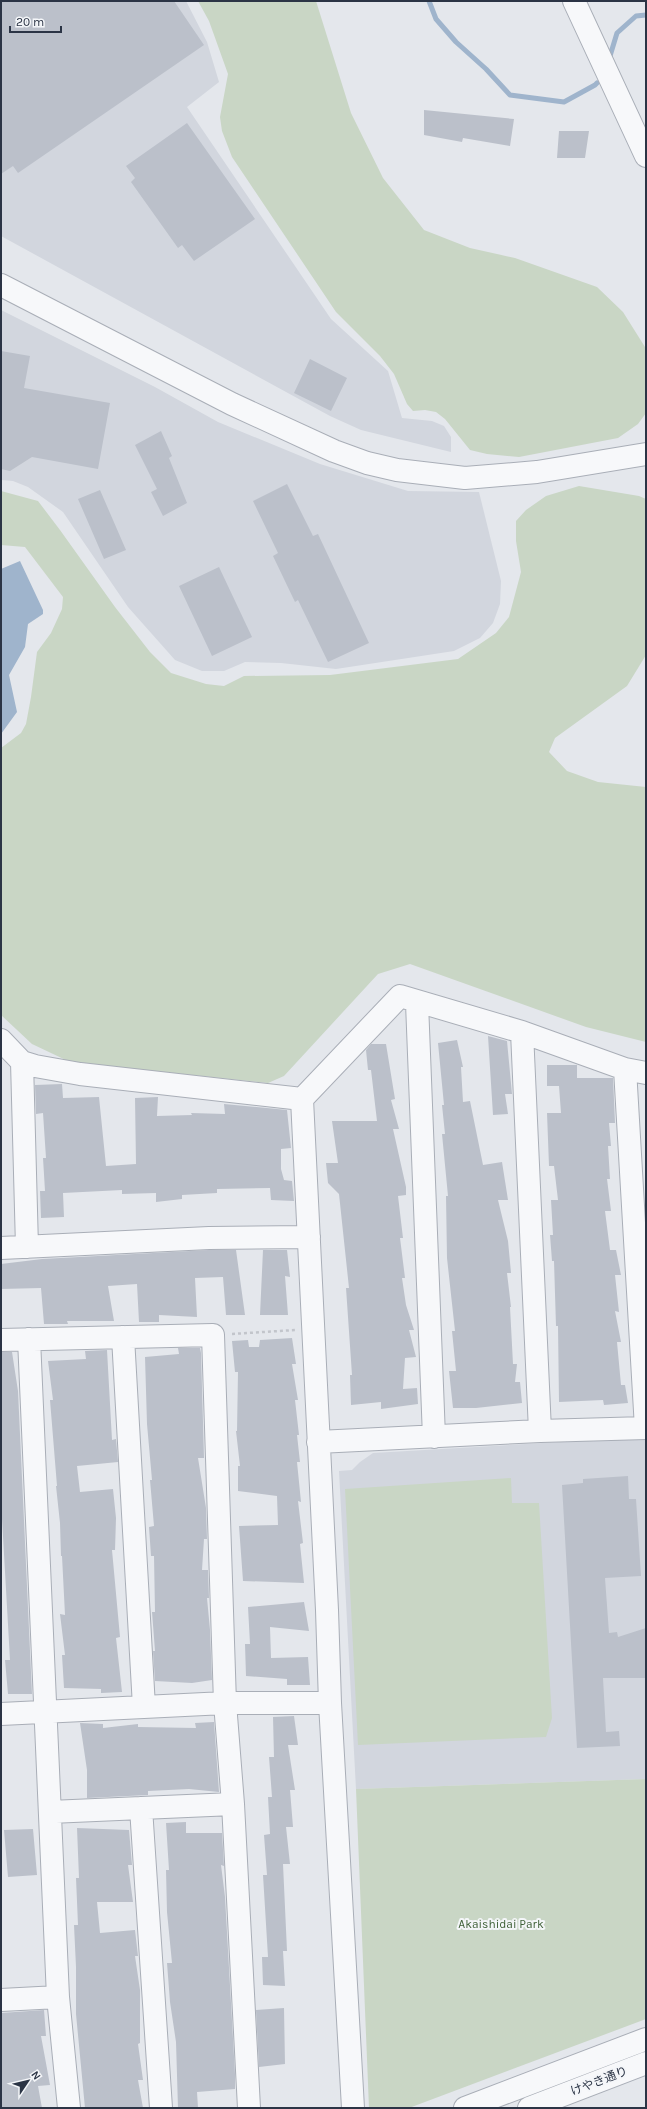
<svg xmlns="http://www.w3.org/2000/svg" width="647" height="2109" font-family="Karla,'Noto Sans JP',sans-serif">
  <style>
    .built { fill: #d2d6de }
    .green { fill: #c9d6c5 }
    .water { fill: #9fb4cc }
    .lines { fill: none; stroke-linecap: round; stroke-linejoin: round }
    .stream { stroke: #9fb4cc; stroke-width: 5 }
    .building { fill: #bbc0ca }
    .minor-casing { stroke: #a9aeb7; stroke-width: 24 }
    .path { stroke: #c2c5cb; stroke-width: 2.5; stroke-dasharray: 3 3; stroke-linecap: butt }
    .minor { stroke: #f7f8fa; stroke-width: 22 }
    .labels { text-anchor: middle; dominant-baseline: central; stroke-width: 4; stroke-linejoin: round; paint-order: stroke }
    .park-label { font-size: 12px; fill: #3f6138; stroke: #f4f6f9 }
    .street-label { font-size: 12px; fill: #2b3445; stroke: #f4f6f9 }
  </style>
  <rect width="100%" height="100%" fill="#e4e7ec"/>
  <!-- built -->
  <path class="built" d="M1,1H186L207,42L219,82L187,107L331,319L388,371L402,418L432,421L444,426L451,437V452L361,430L330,416L1,236Z
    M1,310L155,387L218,422L320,464L408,491L479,492L501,581L500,604L493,623L480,638L454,651L336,669L281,663L245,662L224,671H202L175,660L128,607L63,512L28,487L13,481L1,480Z
    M646,1437V1779L356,1789L339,1471L352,1470L360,1462L373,1453Z"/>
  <!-- green -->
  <path class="green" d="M198,1H316L351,113L383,178L424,230L470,248L515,258L597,287L623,312L645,347L646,354V413L638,424L618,438L519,457L487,454L470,450L445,419L436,412L425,410L413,411L407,404L394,374L380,356L336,312L232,157L222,131L220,117L228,74L209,21Z
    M579,486L639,496L646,499V655L627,686L555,738L549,752L567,771L598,782L646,787V1042L586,1027L410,964L378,974L284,1076L268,1083L70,1062L32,1044L1,1015V748L21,733L26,724L31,697L37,652L51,633L62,609L63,597L25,547L1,545V491L38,501L60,530L115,607L150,652L171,673L206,684L224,686L244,676L330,675L458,659L496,633L509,617L521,572L516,541V521L526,510L546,496Z
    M511,1478L512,1503H539L552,1718L546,1737L358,1745L345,1489Z
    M646,1779V2019L409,2108H369L356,1789Z"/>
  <!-- water -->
  <path class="water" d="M20,561L43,610V614L28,624L25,647L9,675L17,712L1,734V569Z"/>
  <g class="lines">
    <!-- stream -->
    <path class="stream" d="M429,1L436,19L456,42L486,69L510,95L564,102L595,85L597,83
      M610,56L617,33L636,16L646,15"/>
  </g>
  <!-- building -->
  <path class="building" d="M1,1H174L204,45L18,173L13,166L1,174Z
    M424,110L514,119L510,146L463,138L462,142L424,135Z
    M187,123L255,219L194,261L182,245L178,248L131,182L135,178L126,166Z
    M559,131H589L585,158H557Z
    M1,351L30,356L24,388L110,403L98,469L32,457L10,471L1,469Z
    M310,359L347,378L331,411L294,393Z
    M161,431L172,456L169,458L187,503L163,516L151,492L157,489L135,445Z
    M287,484L313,536L318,534L369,643L328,662L298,600L295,602L273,556L278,553L253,501Z
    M100,490L126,550L104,559L78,499Z
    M219,567L252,637L212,656L179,586Z
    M488,1036L507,1041L512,1094H505L508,1114L493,1115Z
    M457,1040L463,1067H461L463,1102L470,1101L483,1165L502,1162L508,1200H498L508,1241L511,1273H507L511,1307H510L513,1364H517L515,1382H520L522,1403L476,1408H453L449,1371H456L452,1331H455L447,1258L446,1196H448L442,1134H445L442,1105H444L438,1043Z
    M371,1044H386L395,1099L391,1100L399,1129H393L406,1187V1195L398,1196L403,1238H400L405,1278H402L406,1305L414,1330H409L416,1357L405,1358L403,1389L417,1388L418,1404L381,1409V1402L351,1405L350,1375H352L346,1288H349L339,1194L328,1183L326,1163H338L332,1121H377L371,1070H368L366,1050Z
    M547,1065H577V1078H613L615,1123H609L611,1146H608L610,1179H607L611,1211H605L610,1250H616L621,1275H615L619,1312L615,1311L621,1342H617L621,1385H625L628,1403L604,1405L603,1400L559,1402L558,1326H556L554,1261H552L550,1235H553L551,1200H558L554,1166H549L547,1113H561L559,1086H547Z
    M62,1084L63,1098L99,1097L106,1166L136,1164L135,1098L158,1097L157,1116L192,1115L191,1113L225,1114L224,1104L287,1110L291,1148L281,1149V1169L284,1180L292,1181L294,1201L271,1200L270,1188L217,1189V1193L182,1195V1199L156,1202V1193L122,1194V1190L63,1193L64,1217L41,1218L40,1191H45L43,1158H46L43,1113L36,1114L35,1085Z
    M209,1250H236L245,1315H226L223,1277L195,1278L197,1317L159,1315V1322H139L137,1284L108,1286L114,1321H67L68,1324H44L41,1288L1,1289V1264L42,1259Z
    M263,1250H287L290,1277L285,1276L288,1315H260Z
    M292,1338L296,1364H292L298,1400H295L299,1435H297L300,1462H297L301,1502L298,1501L303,1543L300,1544L304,1583L243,1581L239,1526L278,1525L277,1496L238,1491V1466H240L236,1431H237L238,1372H235L232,1341L248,1340L249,1347H259L260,1340Z
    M178,1348H200L201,1353L204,1458H198L206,1508L207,1539H204L202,1570H208L209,1598H207L210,1630L212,1680L192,1683L155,1681L153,1651H155L152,1612H155L154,1556H151L149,1527L154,1526L150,1480H152L147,1424L145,1357L179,1354Z
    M107,1350L112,1440L116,1439L118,1462L77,1466L80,1492L113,1489L116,1518L115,1550H112L120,1637L116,1638L122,1692L101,1693V1689L64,1688L62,1655H65L60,1614L65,1615L62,1556H61L60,1523L56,1486H57L50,1400H53L48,1361L86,1359L85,1351Z
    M1,1352H12L18,1391L32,1694H8L5,1660H10L1,1501Z
    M628,1476L629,1499H636L641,1576L605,1578L609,1633L617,1632L618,1637L646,1628V1678H603L606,1732L619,1731L620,1746L577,1748L562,1485L583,1483V1479Z
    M304,1602L309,1631L270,1627L271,1658L308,1657L310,1685H287V1679L246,1676L245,1644H250L248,1607Z
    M294,1716L298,1745H288L295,1790H290L293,1827H286L290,1864H283L287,1951H283L285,1986L263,1985L262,1957H268L263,1875H267L264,1835L270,1834L268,1797H272L269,1757H274L273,1717Z
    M214,1722L219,1792L189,1789L148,1791V1795L87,1798V1770L80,1723L103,1724V1728L138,1724V1727L196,1728L195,1723Z
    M186,1822V1833H222L224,1866L221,1865L225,1897L235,2074V2089L197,2092L198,2108H178L176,2042L170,2002L167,1963H172L167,1912L166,1870H169L166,1823Z
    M77,1828L129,1830L132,1865H128L133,1902H97L100,1933L135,1930L138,1956H135L140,1990V2043L138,2044L143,2080H138L143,2108H85L76,2014V1967L74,1925H78L76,1878H79Z
    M33,1829L37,1875L8,1877L4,1830Z
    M284,2008L285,2064L259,2067L256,2010Z
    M44,2010L46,2036H41L50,2085L38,2086L42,2108H1V2013Z"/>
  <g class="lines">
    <!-- minor casing -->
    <g class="minor-casing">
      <path id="minor" d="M574,1L646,156
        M1,285L232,404L334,451L367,463L397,470L465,478L537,472L646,454
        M417,1003L434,1437
        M522,1032L540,1431
        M1,1040L22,1062L35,1066L80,1074L302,1099
        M22,1062L27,1247
        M625,1069L646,1428
        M1,1248L209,1238L309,1237
        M123,1337L144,1707
        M29,1339L58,1997L69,2108
        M1,1340L213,1335L225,1703L233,1804L249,2108
        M318,1442L540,1431L646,1428
        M1,1714L225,1703H330
        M141,1808L161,2108
        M50,1812L233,1804
        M1,2000L58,1997
        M353,2108L330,1703L327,1610L302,1099L400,996L522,1032L625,1069L646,1073
        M465,2108L646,2039
        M529,2108L646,2063"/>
    </g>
    <!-- path -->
    <path class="path" d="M232,1334L295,1330"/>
    <!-- minor -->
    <use href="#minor" class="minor"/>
  </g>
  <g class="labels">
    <!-- park labels -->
    <g class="park-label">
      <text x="501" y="1924">Akaishidai Park</text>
    </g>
    <!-- street labels -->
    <g class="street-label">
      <text transform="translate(599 2081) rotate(-21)">けやき通り</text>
    </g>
  </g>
  <!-- border -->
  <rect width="647" height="2109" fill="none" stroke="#2b3445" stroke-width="4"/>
  <!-- north arrow -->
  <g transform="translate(28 2081) rotate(55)" stroke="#f4f6f9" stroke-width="3" paint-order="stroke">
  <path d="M0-3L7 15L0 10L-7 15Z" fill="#2b3445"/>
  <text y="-6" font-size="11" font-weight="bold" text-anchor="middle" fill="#2b3445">N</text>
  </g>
  <!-- scale -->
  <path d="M10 26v6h51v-6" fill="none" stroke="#2b3445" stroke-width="2"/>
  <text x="16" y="26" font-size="12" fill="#2b3445" stroke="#f4f6f9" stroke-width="3" paint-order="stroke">20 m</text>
</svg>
